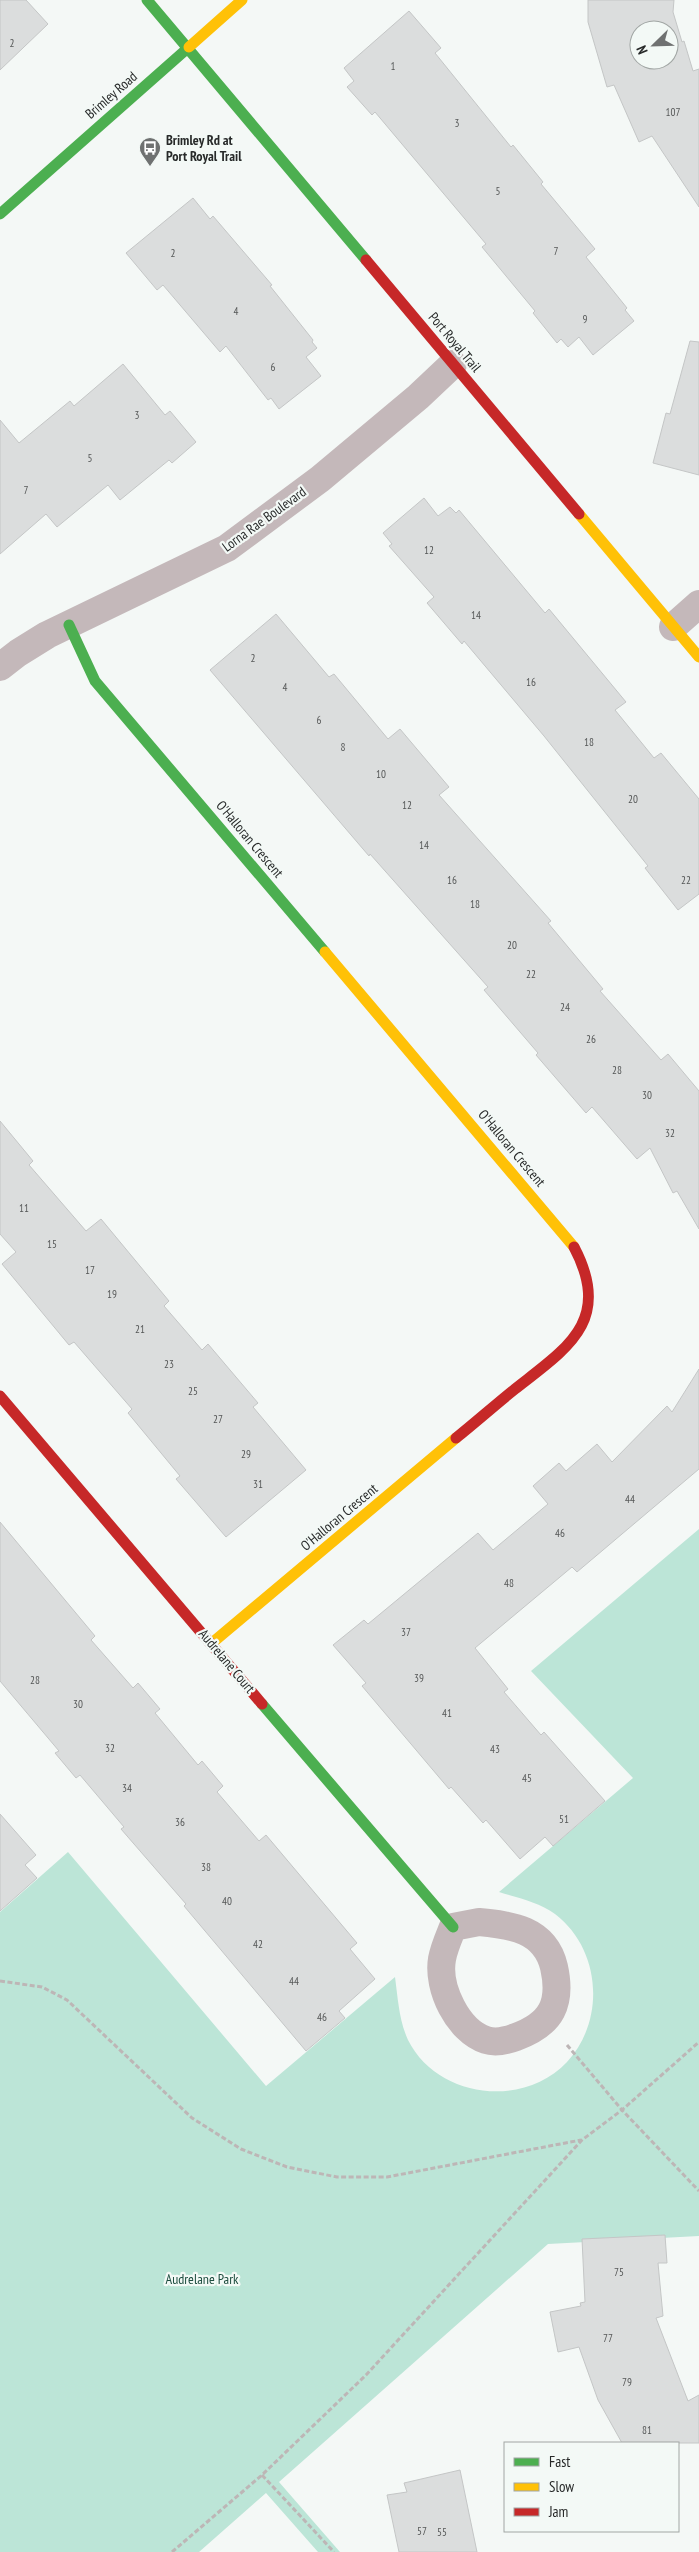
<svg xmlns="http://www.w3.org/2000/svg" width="699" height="2552" font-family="'PT Sans Narrow',sans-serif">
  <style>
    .green { fill: #bce5d7 }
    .building { fill: #dbdddd; stroke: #c4c6c6; fill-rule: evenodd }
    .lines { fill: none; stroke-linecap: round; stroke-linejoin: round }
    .path { stroke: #bdb6b6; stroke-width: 3; stroke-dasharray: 5 2.5; stroke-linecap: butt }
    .street { stroke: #c4b8ba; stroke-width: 28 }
    .fast { stroke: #4caf50; stroke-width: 11 }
    .slow { stroke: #ffc107; stroke-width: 11 }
    .jam { stroke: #c62828; stroke-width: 11 }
    .labels { text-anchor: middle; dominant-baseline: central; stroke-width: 4.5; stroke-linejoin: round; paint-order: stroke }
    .number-label { font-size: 11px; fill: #555757 }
    .street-label { font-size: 14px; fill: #272929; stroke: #f3f9f6 }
    .poi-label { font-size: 14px; font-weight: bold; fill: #272929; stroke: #f3f9f6; text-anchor: start }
    .park-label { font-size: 14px; fill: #1d4d3f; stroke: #f3f9f6 }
  </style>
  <rect width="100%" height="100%" fill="#f4f8f6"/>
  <!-- green -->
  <path class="green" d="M699,1529V2236L548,2244L279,2482L340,2552H318L266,2493L199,2552H0V1912L68,1852L266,2086L395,1977C398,1999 399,2020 408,2040C437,2098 523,2109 567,2062C606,2020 601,1949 555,1914C539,1902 518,1898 499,1892L633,1778L531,1671Z"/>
  <!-- building -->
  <path class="building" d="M0,0H26L48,24L0,70Z
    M588,0H674L673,12L682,42L684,41L693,71L699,69V207L652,136L639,142L614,85L607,87L588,22ZM639,30H669V60H639Z
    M409,11L441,48L435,53L511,147L513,145L543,182L541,184L595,249L586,257L627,308L625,310L634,321L593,355L579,337L568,347L561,339L557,343L533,313L535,311L482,247L486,244L375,112L372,115L347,87L354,81L344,68Z
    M193,198L210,219L213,216L272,285L270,286L313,340L312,342L317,348L306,357L321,376L279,409L271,398L268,400L226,346L220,352L163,285L157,290L126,253Z
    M690,341L699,342V475L653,463L666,413L670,414Z
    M123,364L165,415L170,411L196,442L172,463L169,460L120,500L108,485L57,527L46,514L0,554V420L19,443L70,401L74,406Z
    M424,498L438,516L450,507L456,513L459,510L545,613L549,609L626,702L615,710L654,758L661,753L699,799V894L678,910L645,868L648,866L544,736L464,641L462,644L427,603L434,597L389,546L392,544L383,533Z
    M276,614L329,677L334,674L388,739L400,729L449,787L439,795L551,921L548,923L603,989L600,991L661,1060L668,1054L699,1091V1229L677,1191L673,1193L650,1148L637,1159L592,1107L586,1113L536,1055L538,1053L484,990L488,987L370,854L369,856L210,670Z
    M0,1121L33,1161L29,1165L86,1231L101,1219L169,1301L164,1306L202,1350L208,1344L258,1403L253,1407L306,1470L226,1537L176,1479L180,1476L128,1413L132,1409L74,1342L69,1345L2,1264L16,1252L0,1234Z
    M699,1369V1469L577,1572L572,1567L475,1648L508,1689L504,1692L541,1735L544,1732L605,1801L553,1846L545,1837L520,1859L486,1820L483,1823L451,1787L449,1789L362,1686L366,1683L333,1645L364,1620L368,1624L478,1533L493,1550L548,1504L533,1486L559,1463L566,1471L597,1444L612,1462L667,1406L672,1412Z
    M0,1522L95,1636L91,1640L133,1688L138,1683L160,1709L155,1713L198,1765L202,1761L223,1786L217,1792L259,1841L266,1835L357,1943L350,1949L375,1979L339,2011L345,2018L306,2051L184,1906L186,1904L121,1829L124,1827L80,1775L76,1778L55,1753L59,1751L0,1681Z
    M0,1814L36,1855L25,1865L37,1878L0,1911Z
    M665,2235L667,2263H658L663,2316L656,2318L688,2401L699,2395V2443H622L598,2400L579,2347L558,2352L550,2312L581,2306L580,2303L585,2302L582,2239Z
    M460,2470L477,2552H399L387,2495L407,2492L404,2483Z"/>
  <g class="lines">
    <!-- path -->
    <path class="path" d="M0,1981L42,1987L67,2000L192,2118L241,2149L287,2167L337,2177H387L581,2140
      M567,2045L622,2110L699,2191
      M262,2475L334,2552
      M172,2552L262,2475L366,2375L582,2140L622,2110L699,2042"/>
    <!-- street -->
    <path class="street" d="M673,627L699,604
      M0,667L18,653L47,635L227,548L320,479L418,397L453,364
      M479,1922C511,1925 545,1929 554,1967C562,2003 552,2024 516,2037C508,2040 495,2043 486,2040C458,2031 437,1988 442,1959C444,1948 449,1937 453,1927Z"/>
    <!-- fast -->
    <path class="fast" d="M147,0L366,260
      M0,214L189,47
      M69,625L95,681L325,952
      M262,1704L453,1927"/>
    <!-- slow -->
    <path class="slow" d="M189,47L242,0
      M579,514L699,657
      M325,952L574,1247
      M212,1643L456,1438"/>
    <!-- jam -->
    <path class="jam" d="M366,260L579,514
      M0,1396L262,1704
      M456,1438C476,1422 495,1405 515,1389C567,1348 613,1321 574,1247"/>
  </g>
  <!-- icons -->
  <defs>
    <g id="bus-pin" transform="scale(1.125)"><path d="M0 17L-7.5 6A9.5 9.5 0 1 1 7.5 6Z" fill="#6f7171" stroke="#f3f9f6"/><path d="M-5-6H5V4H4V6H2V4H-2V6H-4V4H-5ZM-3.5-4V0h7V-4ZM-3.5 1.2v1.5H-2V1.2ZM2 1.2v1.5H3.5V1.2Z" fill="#fff"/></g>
  </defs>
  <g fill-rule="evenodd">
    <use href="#bus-pin" x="150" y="148"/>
  </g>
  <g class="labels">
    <!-- number labels -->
    <g class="number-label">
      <text x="12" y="43">2</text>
      <text x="393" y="66">1</text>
      <text x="673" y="112">107</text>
      <text x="457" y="123">3</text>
      <text x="498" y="191">5</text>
      <text x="556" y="251">7</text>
      <text x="173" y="253">2</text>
      <text x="236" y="311">4</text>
      <text x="585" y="319">9</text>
      <text x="273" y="367">6</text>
      <text x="137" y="415">3</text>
      <text x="90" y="458">5</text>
      <text x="26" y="490">7</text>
      <text x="429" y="550">12</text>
      <text x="476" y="615">14</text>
      <text x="253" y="658">2</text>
      <text x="531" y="682">16</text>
      <text x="285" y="687">4</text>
      <text x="319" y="720">6</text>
      <text x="589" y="742">18</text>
      <text x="343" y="747">8</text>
      <text x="381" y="774">10</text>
      <text x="633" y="799">20</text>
      <text x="407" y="805">12</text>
      <text x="424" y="845">14</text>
      <text x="452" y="880">16</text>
      <text x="686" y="880">22</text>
      <text x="475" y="904">18</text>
      <text x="512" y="945">20</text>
      <text x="531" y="974">22</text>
      <text x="565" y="1007">24</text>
      <text x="591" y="1039">26</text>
      <text x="617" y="1070">28</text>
      <text x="647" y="1095">30</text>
      <text x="670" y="1133">32</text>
      <text x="24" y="1208">11</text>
      <text x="52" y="1244">15</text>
      <text x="90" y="1270">17</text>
      <text x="112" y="1294">19</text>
      <text x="140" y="1329">21</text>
      <text x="169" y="1364">23</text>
      <text x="193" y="1391">25</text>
      <text x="218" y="1419">27</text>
      <text x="246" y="1454">29</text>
      <text x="258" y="1484">31</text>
      <text x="630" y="1499">44</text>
      <text x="560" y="1533">46</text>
      <text x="509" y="1583">48</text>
      <text x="406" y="1632">37</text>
      <text x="419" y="1678">39</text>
      <text x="35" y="1680">28</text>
      <text x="78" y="1704">30</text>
      <text x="447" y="1713">41</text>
      <text x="110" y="1748">32</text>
      <text x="495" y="1749">43</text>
      <text x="527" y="1778">45</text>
      <text x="127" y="1788">34</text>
      <text x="564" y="1819">51</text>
      <text x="180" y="1822">36</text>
      <text x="206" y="1867">38</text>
      <text x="227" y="1901">40</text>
      <text x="258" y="1944">42</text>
      <text x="294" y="1981">44</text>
      <text x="322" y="2017">46</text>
      <text x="619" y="2272">75</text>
      <text x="608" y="2338">77</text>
      <text x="627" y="2382">79</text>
      <text x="647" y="2430">81</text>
      <text x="422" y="2531">57</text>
      <text x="442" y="2532">55</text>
    </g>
    <!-- street labels -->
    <g class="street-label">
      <text transform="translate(111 95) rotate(-41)">Brimley Road</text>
      <text transform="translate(455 342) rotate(50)">Port Royal Trail</text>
      <text transform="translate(264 519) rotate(-36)">Lorna Rae Boulevard</text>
      <text transform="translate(250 839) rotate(50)">O'Halloran Crescent</text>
      <text transform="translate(512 1148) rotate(50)">O'Halloran Crescent</text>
      <text transform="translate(339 1517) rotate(-40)">O'Halloran Crescent</text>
      <text transform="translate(227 1661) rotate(50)">Audrelane Court</text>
    </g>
    <!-- poi labels -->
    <g class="poi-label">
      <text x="166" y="140">Brimley Rd at<tspan x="166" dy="16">Port Royal Trail</tspan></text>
    </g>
    <!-- park labels -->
    <g class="park-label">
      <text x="202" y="2279">Audrelane Park</text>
    </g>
  </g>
  <!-- legend -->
  <rect x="504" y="2442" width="175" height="90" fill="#f3f9f6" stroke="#a1a6a4"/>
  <rect x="514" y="2458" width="25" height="8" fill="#4caf50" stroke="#a1a6a4"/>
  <text x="549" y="2467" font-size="15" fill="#272929">Fast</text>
  <rect x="514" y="2483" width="25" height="8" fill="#ffc107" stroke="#a1a6a4"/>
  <text x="549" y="2492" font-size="15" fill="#272929">Slow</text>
  <rect x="514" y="2508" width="25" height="8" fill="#c62828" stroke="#a1a6a4"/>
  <text x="549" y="2517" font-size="15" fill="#272929">Jam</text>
  <!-- north arrow -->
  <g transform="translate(654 45) rotate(247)"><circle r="24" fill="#f3f9f6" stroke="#a1a6a4"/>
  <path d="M0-4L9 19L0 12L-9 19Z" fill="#6f7171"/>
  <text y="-8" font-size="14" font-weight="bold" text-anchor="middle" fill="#272929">N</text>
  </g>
</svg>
